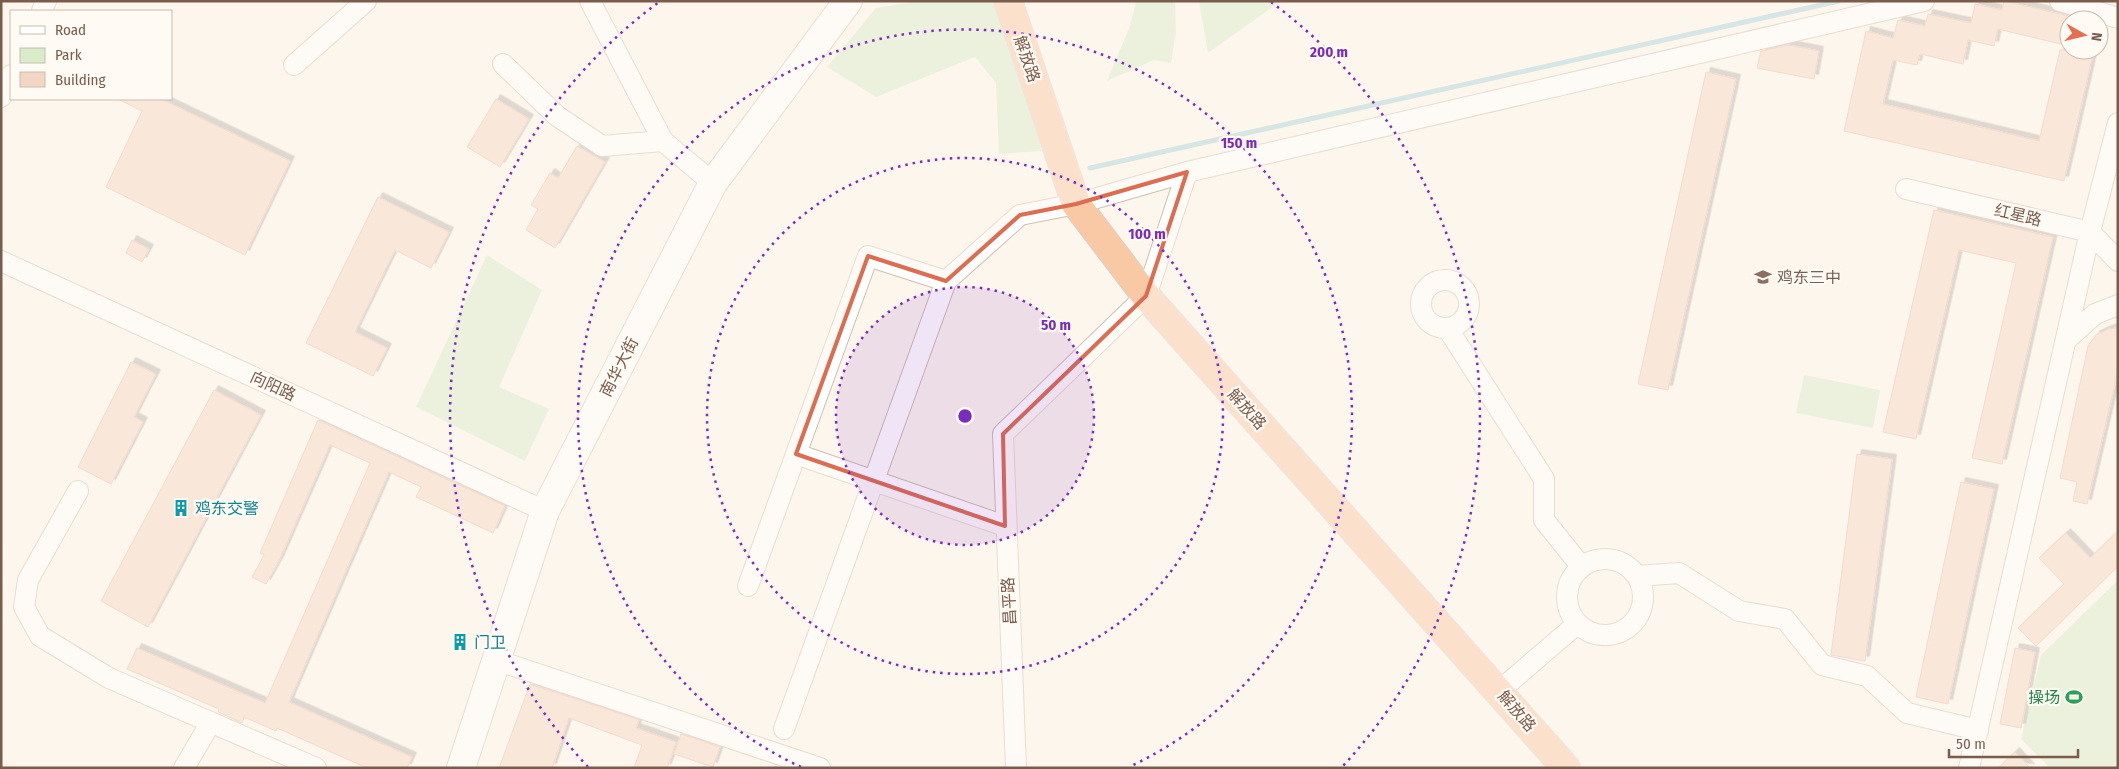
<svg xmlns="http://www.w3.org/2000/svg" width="2119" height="769" font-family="'Fira Sans Condensed','Noto Sans SC',sans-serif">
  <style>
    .green { fill: #d8ecc9 }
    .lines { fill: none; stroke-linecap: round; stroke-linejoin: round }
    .stream { stroke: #a5d3da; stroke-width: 5 }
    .building { fill: #f3d5c3; stroke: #e6bba3; filter: url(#shadow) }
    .minor-casing { stroke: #d1beb0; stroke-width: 22 }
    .secondary-casing { stroke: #d6c0b0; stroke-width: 30 }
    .trunk-casing { stroke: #dad1cd; stroke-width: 30 }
    .minor { stroke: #fff; stroke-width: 20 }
    .secondary { stroke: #fff; stroke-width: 28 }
    .trunk { stroke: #f9c8a4; stroke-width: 28 }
    .marked { fill: none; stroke: #dc6d51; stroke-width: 4; stroke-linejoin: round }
    .ring { fill: none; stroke: #7b2cbf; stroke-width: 2.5; stroke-dasharray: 2.5 5 }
    .labels { text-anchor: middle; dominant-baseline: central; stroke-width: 4.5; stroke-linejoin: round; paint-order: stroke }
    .street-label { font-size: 16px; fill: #7a5c4d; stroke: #fffaf3 }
    .education-label { font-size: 16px; fill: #785e54; stroke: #fffaf3; text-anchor: start }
    .culture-label { font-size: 16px; fill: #0d838f; stroke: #fffaf3; text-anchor: start }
    .leisure-label { font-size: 16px; fill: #27864d; stroke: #fffaf3; text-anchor: end }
    .centre { fill: #7b2cbf; stroke: #fffaf3; stroke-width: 2.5 }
    .ring-label { font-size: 15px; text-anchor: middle; font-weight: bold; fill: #7b2cbf; stroke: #fffaf3; stroke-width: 4.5; stroke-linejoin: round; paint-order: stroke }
  </style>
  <defs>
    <filter id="shadow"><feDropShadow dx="4.5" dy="-4.5" stdDeviation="0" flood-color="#0004"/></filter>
  </defs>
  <rect width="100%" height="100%" fill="#fdf6ec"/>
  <!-- green -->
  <path class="green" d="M917,1H1003L1042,151L999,154L996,83L975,57L876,97L827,67L876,8Z
    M1136,1H1175L1176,32L1171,63L1154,60L1107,81L1130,26Z
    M1199,1H1281L1208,53Z
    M487,255L542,290L499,387L549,409L525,461L416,407Z
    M1804,375L1880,390L1873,428L1796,413Z
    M2118,580V768H2050L2021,739L2041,655Z"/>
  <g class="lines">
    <!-- stream -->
    <path class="stream" d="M1090,168L1839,1"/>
  </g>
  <!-- building -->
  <path class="building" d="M2004,1L2069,16V46L1998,29L1994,46L1968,40L1963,64L1920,54L1917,65L1893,60L1883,104L2039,141L2060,50H2094L2064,181L1844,131L1866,31L1893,38L1898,20L1925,26L1928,14L1971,23L1975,4L2002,10Z
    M1788,45L1819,51L1814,79L1757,68L1761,51Z
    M1706,72L1736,79L1668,390L1638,384Z
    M118,99H161L290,161L245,255L106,187L142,111Z
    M496,99L529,119L500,167L467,147Z
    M577,146L605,162L555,248L526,230L538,209L531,205L550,173L558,178Z
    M378,197L449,232L431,268L395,250L355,332L387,348L373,376L306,343Z
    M1934,210L2053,237L2002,464L1972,458L2016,263L1959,250L1916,439L1883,432Z
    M132,240L149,249L142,262L126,253Z
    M2118,328V371L2087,504L2073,501L2077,482L2060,478L2088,346L2096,335L2109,329Z
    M131,362L156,374L134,417L143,422L111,484L78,467Z
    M214,390L261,415L148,627L101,601Z
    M318,420L505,506L493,533L416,497L421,487L389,472L289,702L412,757L407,768H367L277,728L276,731L244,717L242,723L218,712L219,709L127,669L137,648L265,703L370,463L330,445L279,561L266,584L252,577L264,555L260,553Z
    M1857,454L1892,459L1865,661L1831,655Z
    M1961,482L1994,489L1948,704L1916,697Z
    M2118,531V566L2036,646L2018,628L2064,584L2039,558L2066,533L2090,558Z
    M2015,648L2035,652L2021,728L2000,724Z
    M530,684L639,720L636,728L676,742L667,768H634L642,745L569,718L552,768H499Z
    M681,734L720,747L713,767L674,754Z
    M2015,752L2030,768H1998Z"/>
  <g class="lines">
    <!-- minor casing -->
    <g class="minor-casing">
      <path id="minor" d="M590,1L663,141L713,183
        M2060,1L2118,18
        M42,11L46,1
        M503,64L557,116L602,146L663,141
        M294,65L366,1
        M1,97L11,75
        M1906,189L2090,232L2118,261
        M1,261L545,511
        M1421 304a24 24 0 1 1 48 0a24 24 0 1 1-48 0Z
        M1448,329L1544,479V520L1581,566
        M2066,340L2095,314L2118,305
        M796,454L1005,526
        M78,491L28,580L24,607L40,636L109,678L316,768
        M1567 597a38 38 0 1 1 76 0a38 38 0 1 1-76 0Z
        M1637,576L1679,573L1739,611L1785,619L1822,665L1867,676L1907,713L1978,730
        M748,586L868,256L946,281
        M496,660L820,768
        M1499,691L1577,624
        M784,729L946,281L1020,215L1076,204L1187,172L1924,1
        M184,768L211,722
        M1016,768L1003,434L1146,296L1187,172
        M1969,768L2090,232L2118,123"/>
    </g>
    <!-- secondary casing -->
    <g class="secondary-casing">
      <path id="secondary" d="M461,768L545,511L713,183L848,1"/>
    </g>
    <!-- trunk casing -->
    <g class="trunk-casing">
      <path id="trunk" d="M1008,1L1076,204L1146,296L1566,768"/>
    </g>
    <!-- minor -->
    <use href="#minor" class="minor"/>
    <!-- secondary -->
    <use href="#secondary" class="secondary"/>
    <!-- trunk -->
    <use href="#trunk" class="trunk"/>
  </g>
  <!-- marked area -->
  <path d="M0 0H2119V769H0ZM1187,172L1146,296L1003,434L1005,526L796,454L868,256L946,281L1020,215L1076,204Z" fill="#fdf6ec" fill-opacity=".55" fill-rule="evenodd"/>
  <path class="marked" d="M1187,172L1146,296L1003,434L1005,526L796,454L868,256L946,281L1020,215L1076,204Z"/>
  <!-- distance rings -->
  <circle cx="965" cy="416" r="129" fill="#7b2cbf" fill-opacity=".12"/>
  <g class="ring">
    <circle cx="965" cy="416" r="129"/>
    <circle cx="965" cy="416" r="258"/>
    <path d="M801 767A387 387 0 1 1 1129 767"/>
    <path d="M588 767A515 515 0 0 1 659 2M1271 2A515 515 0 0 1 1342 767"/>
  </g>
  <!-- icons -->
  <defs>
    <g id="school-bare" transform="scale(1.35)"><path d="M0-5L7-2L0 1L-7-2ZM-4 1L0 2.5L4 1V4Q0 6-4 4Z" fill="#8d6e63" stroke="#fffaf3" stroke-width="2.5" paint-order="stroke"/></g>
    <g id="building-bare" transform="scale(1.35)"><path d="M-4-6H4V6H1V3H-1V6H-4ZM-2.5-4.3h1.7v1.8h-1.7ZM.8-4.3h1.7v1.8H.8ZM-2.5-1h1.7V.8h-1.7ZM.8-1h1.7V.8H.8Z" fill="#0f9aa8" stroke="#fffaf3" stroke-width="2.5" paint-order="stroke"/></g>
    <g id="stadium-bare" transform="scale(1.35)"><path d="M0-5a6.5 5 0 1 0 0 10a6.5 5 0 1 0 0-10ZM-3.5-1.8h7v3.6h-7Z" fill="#2e9e5b" stroke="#fffaf3" stroke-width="2.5" paint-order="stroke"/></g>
  </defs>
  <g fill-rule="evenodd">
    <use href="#school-bare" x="1763" y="277"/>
    <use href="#building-bare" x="181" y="508"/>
    <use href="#building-bare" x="460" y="642"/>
    <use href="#stadium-bare" x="2074" y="697"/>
  </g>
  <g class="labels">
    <!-- street labels -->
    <g class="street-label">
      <text transform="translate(1027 59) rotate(71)">解放路</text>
      <text transform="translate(2018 215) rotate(13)">红星路</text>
      <text transform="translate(619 367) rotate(-63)">南华大街</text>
      <text transform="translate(273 386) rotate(25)">向阳路</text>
      <text transform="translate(1247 409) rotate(48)">解放路</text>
      <text transform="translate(1009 601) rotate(-93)">昌平路</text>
      <text transform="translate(1517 711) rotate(49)">解放路</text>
    </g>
    <!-- education labels -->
    <g class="education-label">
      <text x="1777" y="277">鸡东三中</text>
    </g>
    <!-- culture labels -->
    <g class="culture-label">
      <text x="195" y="508">鸡东交警</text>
      <text x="474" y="642">门卫</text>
    </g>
    <!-- leisure labels -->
    <g class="leisure-label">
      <text x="2060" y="697">操场</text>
    </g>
  </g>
  <circle cx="965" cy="416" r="8" class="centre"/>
  <g class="ring-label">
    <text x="1329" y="57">200 m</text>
    <text x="1239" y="148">150 m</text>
    <text x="1147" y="239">100 m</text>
    <text x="1056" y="330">50 m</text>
  </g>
  <!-- border -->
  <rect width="2119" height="769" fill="none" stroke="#7a5c4d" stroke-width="5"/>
  <!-- legend -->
  <rect x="10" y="10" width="162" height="90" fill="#fffaf3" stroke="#cabbb1"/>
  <rect x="20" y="26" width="25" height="8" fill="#ffffff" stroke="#cabbb1"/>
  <text x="55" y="35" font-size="15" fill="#7a5c4d">Road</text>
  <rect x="20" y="48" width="25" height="15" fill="#d8ecc9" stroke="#cabbb1"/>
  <text x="55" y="60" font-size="15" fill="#7a5c4d">Park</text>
  <rect x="20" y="72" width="25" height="15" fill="#f3d5c3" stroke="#cabbb1"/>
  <text x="55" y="85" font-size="15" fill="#7a5c4d">Building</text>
  <!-- north arrow -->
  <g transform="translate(2084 35) rotate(98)"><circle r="24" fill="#fffaf3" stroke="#cabbb1"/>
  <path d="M0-4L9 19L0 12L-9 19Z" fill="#e76f51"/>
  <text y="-8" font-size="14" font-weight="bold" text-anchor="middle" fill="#7a5c4d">N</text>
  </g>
  <!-- scale -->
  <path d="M1949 749v8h129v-8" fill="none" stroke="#7a5c4d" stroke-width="2.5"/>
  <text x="1956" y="749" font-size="15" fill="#7a5c4d" stroke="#fffaf3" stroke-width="4" paint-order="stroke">50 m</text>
</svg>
